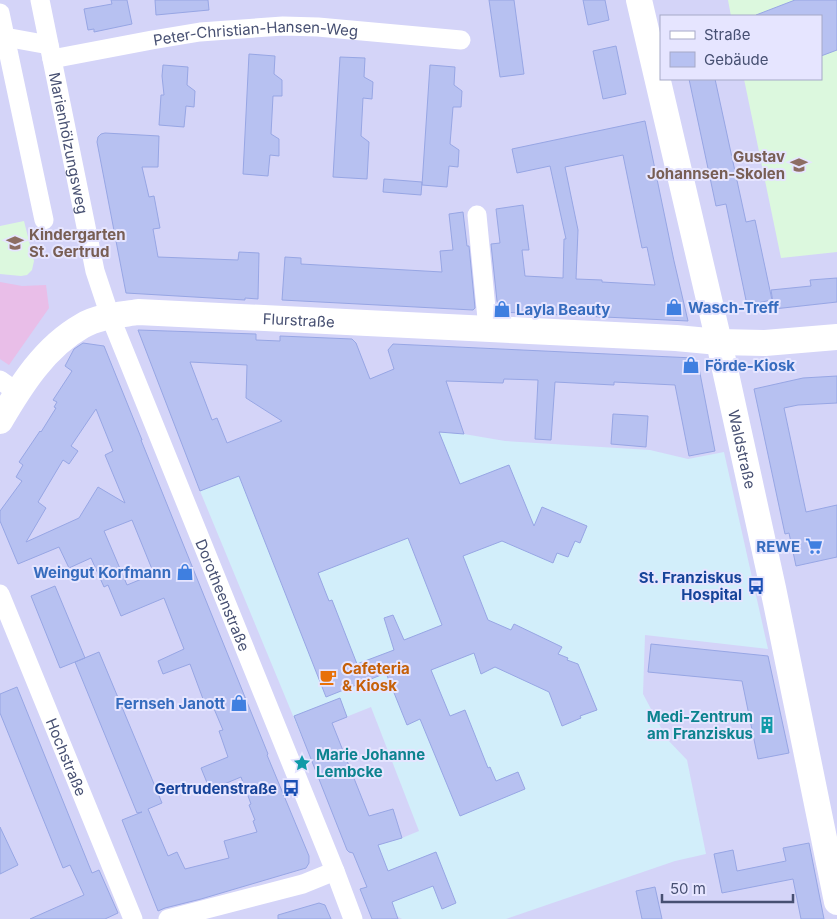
<svg xmlns="http://www.w3.org/2000/svg" width="837" height="919" font-family="Inter,sans-serif">
  <style>
    .residential { fill: #d4d4f8; fill-rule: evenodd }
    .education { fill: #dcf8de }
    .medical { fill: #d2eefa }
    .green { fill: #e9bee8 }
    .building { fill: #b7c1f1; stroke: #97a6e4; fill-rule: evenodd }
    .lines { fill: none; stroke-linecap: round; stroke-linejoin: round }
    .street { stroke: #fff; stroke-width: 19 }
    .secondary { stroke: #fff; stroke-width: 26 }
    .labels { text-anchor: middle; dominant-baseline: central; stroke-width: 4; stroke-linejoin: round; paint-order: stroke }
    .street-label { font-size: 15px; fill: #475072; stroke: #e6e5ff }
    .education-label { font-size: 15px; font-weight: bold; fill: #785e54; stroke: #e6e5ff; text-anchor: end }
    .shop-label { font-size: 15px; font-weight: bold; fill: #366cbe; stroke: #e6e5ff; text-anchor: start }
    .transit-label { font-size: 15px; font-weight: bold; fill: #164399; stroke: #e6e5ff; text-anchor: end }
    .food-label { font-size: 15px; font-weight: bold; fill: #c56008; stroke: #e6e5ff; text-anchor: start }
    .culture-label { font-size: 15px; font-weight: bold; fill: #0d838f; stroke: #e6e5ff; text-anchor: end }
  </style>
  <rect width="100%" height="100%" fill="#e0dffc"/>
  <!-- residential -->
  <path class="residential" d="M0,0H837V919H0ZM661,16H821V79H661Z"/>
  <!-- education -->
  <path class="education" d="M728,0H837V252L781,258L744,79H821V16H731Z
    M24,221L34,261L32,270L27,275L21,276L0,274V226Z"/>
  <!-- medical -->
  <path class="medical" d="M284,420L464,434L505,441L650,450L688,459L724,452L768,649L645,635L643,694L667,739L687,760L706,854L675,861L506,919H402L397,916L391,919H372L360,889L367,887L353,853L402,838L419,831L371,707L301,735L200,491L222,445Z"/>
  <!-- green -->
  <path class="green" d="M0,282L22,286L46,285L49,308L9,365L0,359Z"/>
  <!-- building -->
  <path class="building" d="M111,0H127L132,24L94,32V29L88,30L84,9L112,4Z
    M155,0H208L209,10L156,15Z
    M489,0H514L524,74L500,77Z
    M583,0H605L609,20L588,25Z
    M795,0H837V50L821,56V16H756V15Z
    M616,46L626,94L603,99L593,51Z
    M249,54L275,56L274,74L282,80V96H273L271,134L279,139V156L270,155L268,176L243,174Z
    M340,57L365,58L364,77L373,82L372,99L363,98L361,136L369,142L367,179L333,177Z
    M163,65L188,67L187,85L195,91L194,107L186,106L184,127L159,125L161,95H164L162,76Z
    M430,65L455,67L454,85L462,91L461,107H453L450,144L459,150L458,167L449,166L447,187L422,185Z
    M689,79H715L746,222L755,220L772,300L747,305L726,204L716,206Z
    M645,121L674,261L688,321L500,312L497,301L491,244L500,243L496,209L523,205L529,250H522L525,276L563,278L564,239H566L550,166L517,173L512,149ZM623,155L642,248L647,247L655,285L602,282V280L576,279L578,230L565,167Z
    M105,133L159,136L158,167H142L149,197L154,196L160,228L153,229L158,257L238,260L239,252L259,253L258,299L245,298V300L126,293L97,142L98,137L101,134Z
    M384,179L422,182L421,195L383,192Z
    M463,212L467,246H469L475,308L473,310L282,300L285,257L301,258V264L442,272L440,251L453,250L449,214Z
    M837,278V302L774,309L771,290L811,286L810,280Z
    M138,330L256,334V340L280,341V336L352,339L356,343L370,379L394,369L388,350L393,344L694,358L698,363L715,451L689,456L675,385L614,382V385L555,382L551,440L535,439L538,380L504,379L503,383L446,381L464,434L439,432L460,484L509,465L534,526L542,507L587,526L580,543L575,541L568,557L557,553L553,563L502,541L463,556L488,620L511,630L514,624L562,647L558,654L568,658L567,660L578,664L597,710L580,716L581,718L562,726L549,692L495,667L481,674L474,653L431,670L450,716L465,710L488,768L490,767L496,781L518,772L525,789L460,816L420,719L407,725L386,673L326,697L239,476L200,491ZM190,362L247,365L246,398L282,421L227,443L217,418L212,420ZM408,538L442,625L404,640L393,615L384,618L394,650L357,664L332,600L329,601L318,573Z
    M83,343L104,346L142,440H141L268,754L267,755L309,856V863L306,868L201,899L165,908L158,911L122,820L142,812L137,813L75,662L99,652L162,803L148,809L168,856L177,852L185,869L229,858L224,841L257,832L253,821L255,820L249,805L251,804L241,777L210,790L201,768L228,757L219,731L223,730L212,704L206,707L190,664L163,674L158,661L184,649L164,598L121,616L108,585L104,587L91,558L69,568L59,547L18,564L0,521V511L22,481L16,477L23,465L19,462L40,431L41,432L56,408L54,407L57,402L53,400L72,371L65,366L74,349ZM96,409L113,451L105,455L125,503L98,487L79,518L26,542L46,508L38,502L63,460L69,464L78,451L71,446ZM132,520L154,574L127,585L104,531Z
    M837,376V403L798,405L784,408L806,512L837,505V557L796,566L789,533L785,534L754,389L803,378Z
    M613,414L648,416L646,447L611,444Z
    M55,586L85,658L60,668L31,596Z
    M651,644L768,656L789,753L758,759L742,681L648,672Z
    M17,687L92,873L99,870L118,913L105,919H30L84,895L70,865L63,868L0,713V694Z
    M340,698L347,717L332,723L369,816L393,809L402,838L378,845L388,871L436,852L456,903L442,909L433,886L392,902L398,919H372L360,889L367,887L353,853L349,852L347,850L294,716Z
    M0,827L18,865L0,874Z
    M809,843L824,919H801L793,879L722,893L714,854L733,850L737,871L786,861L783,848Z
    M655,887L662,919H642L636,891Z
    M319,903L325,905L331,919H278V915Z"/>
  <g class="lines">
    <!-- street -->
    <g class="street">
      <path id="s1" d="M40,0L95,271L110,316L335,871L353,919"/>
      <path d="M0,13L44,220"/>
      <path d="M5,37L49,45"/>
      <path id="s2" d="M52,59L152,40L200,32L283,26L318,27L461,40"/>
      <path d="M477,215L488,329"/>
      <path d="M0,380L17,392"/>
      <path id="s3" d="M0,594L133,919"/>
      <path d="M168,919L303,884L335,871"/>
    </g>
    <!-- secondary -->
    <g class="secondary">
      <path id="s4" d="M639,0L719,342L773,588L837,902"/>
      <path id="s5" d="M0,421C21,385 45,347 82,326C99,316 119,315 138,312L676,338L719,342L765,343L837,337"/>
    </g>
  </g>
  <!-- icons -->
  <defs>
    <g id="school-bare" transform="scale(1.35)"><path d="M0-5L7-2L0 1L-7-2ZM-4 1L0 2.5L4 1V4Q0 6-4 4Z" fill="#8d6e63" stroke="#e6e5ff" stroke-width="2.5" paint-order="stroke"/></g>
    <g id="shop-bare" transform="scale(1.35)"><path d="M-5-2.5h2.3a2.7 3.5 0 0 1 5.4 0H5L5.5 6h-11ZM-1.5-2.5h3a1.5 2.3 0 0 0-3 0Z" fill="#3f7fe0" stroke="#e6e5ff" stroke-width="2.5" paint-order="stroke"/></g>
    <g id="supermarket-bare" transform="scale(1.35)"><path d="M-6-5.5h2.5l.6 2H6L4.5 2H-2.5L-4.4-4H-6ZM-1.5 3.2a1.3 1.3 0 1 0 .1 0ZM3 3.2a1.3 1.3 0 1 0 .1 0Z" fill="#3f7fe0" stroke="#e6e5ff" stroke-width="2.5" paint-order="stroke"/></g>
    <g id="bus-bare" transform="scale(1.35)"><path d="M-5-6H5V4H4V6H2V4H-2V6H-4V4H-5ZM-3.5-4V0h7V-4ZM-3.5 1.2v1.5H-2V1.2ZM2 1.2v1.5H3.5V1.2Z" fill="#1a4fb4" stroke="#e6e5ff" stroke-width="2.5" paint-order="stroke"/></g>
    <g id="cafe-bare" transform="scale(1.35)"><path d="M-5.5-4.5H6V0H3Q3 3.5 0 3.5H-2.5Q-5.5 3.5-5.5 0ZM3-3.2v2h1.7v-2ZM-6 4.5H4V6H-6Z" fill="#e8710a" stroke="#e6e5ff" stroke-width="2.5" paint-order="stroke"/></g>
    <g id="building-bare" transform="scale(1.35)"><path d="M-4-6H4V6H1V3H-1V6H-4ZM-2.5-4.3h1.7v1.8h-1.7ZM.8-4.3h1.7v1.8H.8ZM-2.5-1h1.7V.8h-1.7ZM.8-1h1.7V.8H.8Z" fill="#0f9aa8" stroke="#e6e5ff" stroke-width="2.5" paint-order="stroke"/></g>
    <g id="sight-bare" transform="scale(1.35)"><path d="M0-6L1.8-2.2L6-1.7L2.9 1.2L3.7 5.4L0 3.3L-3.7 5.4L-2.9 1.2L-6-1.7L-1.8-2.2Z" fill="#0f9aa8" stroke="#e6e5ff" stroke-width="2.5" paint-order="stroke"/></g>
  </defs>
  <g fill-rule="evenodd">
    <use href="#school-bare" x="799" y="165"/>
    <use href="#school-bare" x="15" y="243"/>
    <use href="#shop-bare" x="674" y="307"/>
    <use href="#shop-bare" x="502" y="309"/>
    <use href="#shop-bare" x="691" y="365"/>
    <use href="#supermarket-bare" x="814" y="546"/>
    <use href="#shop-bare" x="185" y="572"/>
    <use href="#bus-bare" x="756" y="586"/>
    <use href="#cafe-bare" x="328" y="677"/>
    <use href="#shop-bare" x="239" y="703"/>
    <use href="#building-bare" x="767" y="725"/>
    <use href="#sight-bare" x="302" y="763"/>
    <use href="#bus-bare" x="291" y="788"/>
  </g>
  <g class="labels">
    <!-- street labels -->
    <g class="street-label">
      <text stroke="none"><textPath href="#s2" startOffset="206">Peter-Christian-Hansen-Weg</textPath></text>
      <text stroke="none"><textPath href="#s1" startOffset="146">Marienhölzungsweg</textPath></text>
      <text stroke="none"><textPath href="#s5" startOffset="346">Flurstraße</textPath></text>
      <text stroke="none"><textPath href="#s4" startOffset="461">Waldstraße</textPath></text>
      <text stroke="none"><textPath href="#s1" startOffset="625">Dorotheenstraße</textPath></text>
      <text stroke="none"><textPath href="#s3" startOffset="176">Hochstraße</textPath></text>
    </g>
    <!-- education labels -->
    <g class="education-label">
      <text x="785" y="156">Gustav<tspan x="785" dy="17">Johannsen-Skolen</tspan></text>
      <text x="29" y="234" text-anchor="start">Kindergarten<tspan x="29" dy="17">St. Gertrud</tspan></text>
    </g>
    <!-- shop labels -->
    <g class="shop-label">
      <text x="688" y="307">Wasch-Treff</text>
      <text x="516" y="309">Layla Beauty</text>
      <text x="705" y="365">Förde-Kiosk</text>
      <text x="800" y="546" text-anchor="end">REWE</text>
      <text x="171" y="572" text-anchor="end">Weingut Korfmann</text>
      <text x="225" y="703" text-anchor="end">Fernseh Janott</text>
    </g>
    <!-- transit labels -->
    <g class="transit-label">
      <text x="742" y="577">St. Franziskus<tspan x="742" dy="17">Hospital</tspan></text>
      <text x="277" y="788">Gertrudenstraße</text>
    </g>
    <!-- food labels -->
    <g class="food-label">
      <text x="342" y="668">Cafeteria<tspan x="342" dy="17">&amp; Kiosk</tspan></text>
    </g>
    <!-- culture labels -->
    <g class="culture-label">
      <text x="753" y="716">Medi-Zentrum<tspan x="753" dy="17">am Franziskus</tspan></text>
      <text x="316" y="754" text-anchor="start">Marie Johanne<tspan x="316" dy="17">Lembcke</tspan></text>
    </g>
  </g>
  <!-- legend -->
  <rect x="660" y="15" width="162" height="65" fill="#e6e5ff" stroke="#a6a9c7"/>
  <rect x="670" y="31" width="25" height="8" fill="#ffffff" stroke="#a6a9c7"/>
  <text x="704" y="40" font-size="15" fill="#475072">Straße</text>
  <rect x="670" y="52" width="25" height="15" fill="#b7c1f1" stroke="#a6a9c7"/>
  <text x="704" y="65" font-size="15" fill="#475072">Gebäude</text>
  <!-- scale -->
  <path d="M662 894v8h131v-8" fill="none" stroke="#475072" stroke-width="2.5"/>
  <text x="670" y="894" font-size="15" fill="#475072" stroke="#e6e5ff" stroke-width="4" paint-order="stroke">50 m</text>
</svg>
